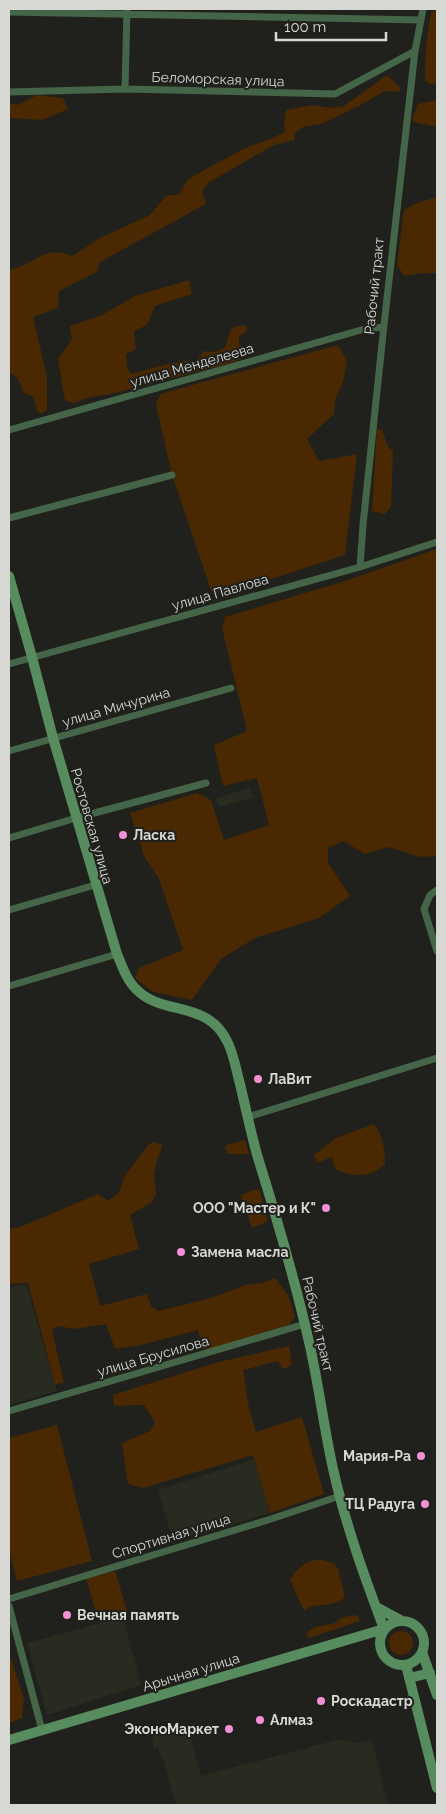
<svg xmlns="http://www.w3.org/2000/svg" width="446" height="1814" font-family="Raleway,sans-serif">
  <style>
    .built { fill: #282b20 }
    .green { fill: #492802 }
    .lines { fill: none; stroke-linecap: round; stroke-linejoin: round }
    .street { stroke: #456548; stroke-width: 7 }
    .secondary { stroke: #578c5e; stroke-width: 10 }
    .poi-dot { fill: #f291d6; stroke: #20211c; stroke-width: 2 }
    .labels { text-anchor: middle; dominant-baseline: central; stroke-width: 4; stroke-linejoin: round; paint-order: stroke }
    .street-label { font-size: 14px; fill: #d7d8d4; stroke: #20211c }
    .poi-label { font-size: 14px; font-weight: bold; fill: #d7d8d4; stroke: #20211c; text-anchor: start }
  </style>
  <rect width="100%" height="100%" fill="#20211c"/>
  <!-- built -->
  <path class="built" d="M250,788L253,798L219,807L216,798Z
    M26,1284L57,1391L9,1405V1288Z
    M254,1459L270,1513L173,1542L158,1490Z
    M123,1617L141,1685L47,1715L27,1643Z
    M177,1724L179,1731L188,1729L201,1776L340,1739L356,1743L372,1740L388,1805H176L163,1757H161L158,1747L154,1748L151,1731Z"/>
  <!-- green -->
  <path class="green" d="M437,10V83L430,84L425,81L426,45L431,12Z
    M387,75L401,88L399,92L385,91L359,106L321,124L303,127L295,133V140L274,145L208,183L202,192L206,204L100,262L97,272L59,291L58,308L33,317L47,377V410L41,414L37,411L33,396L25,394L17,378L9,372V270C35,265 43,244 72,256L100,238L150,215L166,196L179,194L187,180L206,169L245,148L268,140L285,132L284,122L286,110L313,105L330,108L344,106Z
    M37,95L63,98L68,109L42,120L9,118V103L18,105Z
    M437,100V127L414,122L412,119L418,104Z
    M433,198H437V273H424L404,276L397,265L404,210L417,203Z
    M189,280L192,294L155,306L147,325L134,331L136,349L126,354L127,368L132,374C153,369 172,360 195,361L204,351C235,356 222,334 235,327C238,325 244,326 247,325L246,332L239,336V345L247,350L249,354L241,359L227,364L111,394L91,397L73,403L65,400L58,359L72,339L70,326L102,315L135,296Z
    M338,345L347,360L343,382L335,400L334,414L307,439L319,461L357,454L345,555L232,592L212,593L172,475L156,405L160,394Z
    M377,429L382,430L388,447L393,451L391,507L385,514L372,511Z
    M437,549V856L420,857L389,847L364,854L344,841L328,848V863L350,896L319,918L255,938L221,959L192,1000L153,992L135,978L139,968L183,950L159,879L144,856L130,813L197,793L211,800L224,840L269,825L257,778L223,786L214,745L247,731L222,628L225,617L345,581Z
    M374,1124C383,1136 385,1149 385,1164C371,1178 352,1178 335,1169L332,1157L317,1163L314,1155L336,1138Z
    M245,1140L249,1154H228L225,1147L226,1145Z
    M153,1142L163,1145L157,1160L154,1176L156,1194L152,1202L130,1215L139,1249L89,1264L100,1306L147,1294L151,1306L158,1311L211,1298L245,1285L262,1283L275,1278L288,1295L295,1316L289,1325L210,1349H203L198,1330L141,1345L115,1349L106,1324L75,1329L58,1326L52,1330L64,1383L55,1384L28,1283L9,1284V1229L20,1227L98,1194L108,1201L119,1193L124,1177L148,1145Z
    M257,1189L260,1191L268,1221L252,1228L241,1195Z
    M289,1346L292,1364L287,1368H282L278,1361L243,1370L249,1408L256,1432L302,1417L324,1494L270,1513L253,1455L143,1488L128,1484L122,1443L150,1431L155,1422L144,1405L114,1406L113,1395L215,1363Z
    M57,1425L92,1561L17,1581L9,1549V1438Z
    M320,1559L333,1563L338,1568L345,1597C330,1610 317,1600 304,1611L290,1580C297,1567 306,1561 320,1559Z
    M115,1571L128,1614L98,1620L86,1578Z
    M353,1615L358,1616L360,1621L309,1638L306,1634L310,1630L316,1627L335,1623L341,1618Z
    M389 1643a12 12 0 1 1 24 0a12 12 0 1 1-24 0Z
    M9,1658L12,1661L24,1699L22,1718L9,1723Z"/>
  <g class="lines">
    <!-- street -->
    <path class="street" d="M9,12L421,20
      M125,89L127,9
      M9,92L125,89L335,94L415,51
      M9,430L361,330L383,327
      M9,518L172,475
      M360,567L363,525L384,325L415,51L423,9
      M9,664L360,567L437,542
      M9,751L231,688
      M9,838L76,818L206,783
      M437,890L430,895L424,909L437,951
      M9,910L95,885
      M9,986L117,954
      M248,1117L437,1058
      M9,1411L305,1324
      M9,1599L268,1520L340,1496
      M9,1606L42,1730"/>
    <!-- secondary -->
    <path class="secondary" d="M9,576L32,657L53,738L117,954C122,966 127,981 137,990C163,1016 207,1000 227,1041C234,1054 236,1070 240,1084C246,1109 251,1134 258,1158C277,1219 295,1280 309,1342C319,1385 324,1430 334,1473C346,1526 365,1578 384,1629
      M376,1607L402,1621
      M380 1643a22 22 0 1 1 44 0a22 22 0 1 1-44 0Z
      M422,1652L437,1695
      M406,1665L437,1788
      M409,1678L430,1673
      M9,1740L384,1629"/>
  </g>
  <!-- markers -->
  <g class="poi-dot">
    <circle cx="123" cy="835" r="5"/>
    <circle cx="258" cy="1079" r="5"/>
    <circle cx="326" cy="1208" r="5"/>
    <circle cx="181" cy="1252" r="5"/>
    <circle cx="421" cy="1456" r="5"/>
    <circle cx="425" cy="1504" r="5"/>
    <circle cx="67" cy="1615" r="5"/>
    <circle cx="321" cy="1701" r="5"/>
    <circle cx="260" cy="1720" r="5"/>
    <circle cx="229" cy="1729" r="5"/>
  </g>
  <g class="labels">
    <!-- street labels -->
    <g class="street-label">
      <text transform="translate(218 79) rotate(2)">Беломорская улица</text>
      <text transform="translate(374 286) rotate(-84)">Рабочий тракт</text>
      <text transform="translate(192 365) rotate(-16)">улица Менделеева</text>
      <text transform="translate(220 592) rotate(-16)">улица Павлова</text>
      <text transform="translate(116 707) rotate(-16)">улица Мичурина</text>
      <text transform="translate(92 826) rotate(74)">Ростовская улица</text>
      <text transform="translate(318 1324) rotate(77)">Рабочий тракт</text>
      <text transform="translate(153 1356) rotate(-16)">улица Брусилова</text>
      <text transform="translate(171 1536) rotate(-17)">Спортивная улица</text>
      <text transform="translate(191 1672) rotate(-17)">Арычная улица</text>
    </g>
    <!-- poi labels -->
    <g class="poi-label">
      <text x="133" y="835">Ласка</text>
      <text x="268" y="1079">ЛаВит</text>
      <text x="316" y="1208" text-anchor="end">ООО "Мастер и К"</text>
      <text x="191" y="1252">Замена масла</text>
      <text x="411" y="1456" text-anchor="end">Мария-Ра</text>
      <text x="415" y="1504" text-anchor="end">ТЦ Радуга</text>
      <text x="77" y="1615">Вечная память</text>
      <text x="331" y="1701">Роскадастр</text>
      <text x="270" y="1720">Алмаз</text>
      <text x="219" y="1729" text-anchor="end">ЭконоМаркет</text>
    </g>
  </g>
  <!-- border -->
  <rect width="446" height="1814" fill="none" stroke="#d7d8d4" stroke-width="20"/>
  <!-- scale -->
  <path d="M276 32v8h110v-8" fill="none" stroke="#d7d8d4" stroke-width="2.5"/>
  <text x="284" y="32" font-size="15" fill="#d7d8d4" stroke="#20211c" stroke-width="4" paint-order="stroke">100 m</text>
</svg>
